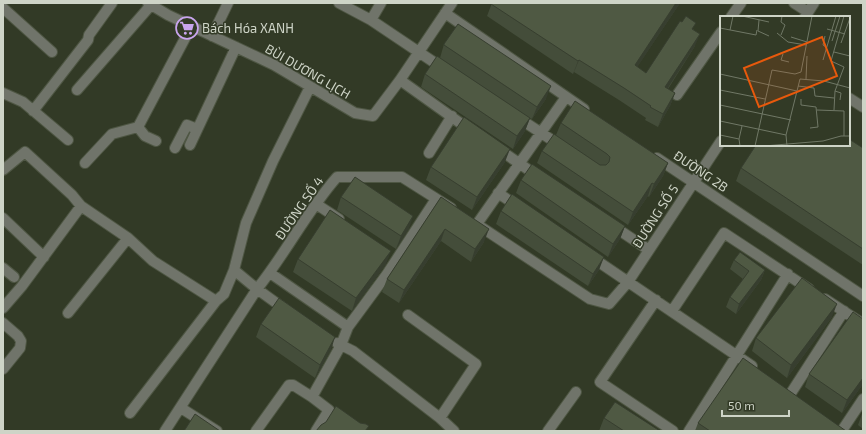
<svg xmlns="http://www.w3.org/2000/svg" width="866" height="434" font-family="'Exo 2',sans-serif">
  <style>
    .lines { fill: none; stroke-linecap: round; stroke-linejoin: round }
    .minor-casing { stroke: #4e5643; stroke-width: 12 }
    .minor { stroke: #70746a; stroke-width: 10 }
    .wall { fill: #444d3a }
    .shaded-wall { fill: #373e2f }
    .building { fill: #4f5943; stroke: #373e2f }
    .labels { text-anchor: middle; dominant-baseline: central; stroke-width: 3; stroke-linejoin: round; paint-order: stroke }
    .poi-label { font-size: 13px; fill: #ced4c7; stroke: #323a26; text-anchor: start }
    .street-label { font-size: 13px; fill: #ced4c7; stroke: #323a26 }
    .inset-road { fill: none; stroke: #707866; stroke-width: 1 }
    .view { fill: #e8590c; fill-opacity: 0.15; stroke: #e8590c; stroke-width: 2 }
    .inset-edge { fill: none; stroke: #ced4c7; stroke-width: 2 }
  </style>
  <rect width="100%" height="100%" fill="#323a26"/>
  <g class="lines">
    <!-- minor casing -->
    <g class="minor-casing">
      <path id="minor" d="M148,3L168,15L274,65L355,113L373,116L400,80L452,3
        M339,3L371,20L444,69
        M794,3L808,12
        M3,8L52,52
        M445,13L584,109
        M731,17L741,3
        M805,17L814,3
        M371,20L381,3
        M212,36L228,3
        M400,80L470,130
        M77,90L151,5
        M3,93L23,102L68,140
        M677,95L721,32
        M849,98L863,107
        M33,111L88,40L89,35L112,3
        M517,117L561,146
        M138,127L145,136L156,141
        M190,145L236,47
        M175,148L187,125L197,129
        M497,148L539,177
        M429,153L452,116
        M657,158L863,296
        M85,163L112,134L138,127L191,27
        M3,170L25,152L72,195L81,206L128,238L153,261L216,301
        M498,193L519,207
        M316,204L339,219
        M3,218L44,257
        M477,224L566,97
        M478,225L590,299L609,304L628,282L721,141
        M613,226L649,250
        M590,256L752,366
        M3,268L14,277
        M234,270L257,289L286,310
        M270,273L348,327
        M825,299L863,324
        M656,300L600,382L673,431
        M3,308L22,286L81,206
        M672,311L724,233L809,289
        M68,313L128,238
        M408,315L476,364L440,418
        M3,323L18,336L21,341L20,348L3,369
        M337,343L353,351L440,418L454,431
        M791,393L844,311
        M181,408L217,431
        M130,413L216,301L224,294L234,270L246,223L273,161L310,87
        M843,429L863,399
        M165,431L257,289C286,253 307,211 337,177H402L451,208
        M256,431L289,385H293L312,397
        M316,431L329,410L312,397L341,345L348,327L387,274L436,199
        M548,431L576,392
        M689,431L788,274"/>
    </g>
    <!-- minor -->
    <use href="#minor" class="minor"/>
  </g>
  <!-- wall -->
  <path class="wall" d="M492,3H680L637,67L646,73L694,29L695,46L668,89L675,93L670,106L658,127L645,120L646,118L619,100L574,72L573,74L487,16Z
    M444,44L546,99L532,119L530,118L525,131L513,149L421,87L425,74L440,58Z
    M561,123L668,163L663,176L649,197L648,196L628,225L537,163L542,151L556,135Z
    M863,148V265L736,181L741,168Z
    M505,162L472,210L426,180L431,167Z
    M521,180L625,226L620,239L608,257L516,193Z
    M341,197L409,229L396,249L337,210Z
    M441,197L484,242L471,262L441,241L399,303L382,292L387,279Z
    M501,211L599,270L588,286L496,224Z
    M298,259L386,264L352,311L293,272Z
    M734,260L765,270L761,280L736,314L726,307L730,297L743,279L730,269Z
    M832,317L787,378L752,351L756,338Z
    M261,324L331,350L315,378L256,337Z
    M809,374L863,384L842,413L805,387Z
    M863,411V429L858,425Z
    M604,418L660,431H599Z
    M698,423L846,431H695Z"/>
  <!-- shaded-wall -->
  <path class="shaded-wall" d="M676,3H680L630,78L635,65Z
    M700,34L695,46L660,100L665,87Z
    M579,60L574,72L573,74L578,61Z
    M551,86L546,99L532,119L537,107Z
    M675,93L670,106L658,127L663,114Z
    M530,118L525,131L513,149L517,136Z
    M510,149L505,162L472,210L477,197Z
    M668,163L663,176L649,197L654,184Z
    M652,183L648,196L628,225L633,212Z
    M413,216L409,229L396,249L401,236Z
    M625,226L620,239L608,257L613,244Z
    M445,229L441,241L399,303L404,290Z
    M489,229L484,242L471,262L475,249Z
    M391,251L386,264L352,311L356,298Z
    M604,257L599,270L588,286L593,274Z
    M765,270L761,280L736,314L739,304Z
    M837,304L832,317L787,378L791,365Z
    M335,337L331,350L315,378L320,365Z
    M863,378V384L842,413L847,400Z"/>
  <!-- building -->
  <path class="building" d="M492,3H676L635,65L646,73L680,21L682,22L686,16L696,23L692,29L700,34L665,87L675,93L663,114L650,107L651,106L624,88L579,60L578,61L491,4Z
    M458,24L551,86L537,107L444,45V44Z
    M437,56L530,118L517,136L425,74Z
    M575,101L668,163L654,184L652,183L633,212L542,151L554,134L600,165H606L609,162L610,157L607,154L561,123Z
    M464,117L510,149L477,197L431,167Z
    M849,139L863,148V249L741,168L756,145H849Z
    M532,164L625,226L613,244L521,180Z
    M355,177L413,216L401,236L341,197Z
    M512,194L604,257L593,274L501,211Z
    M441,197L489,229L475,249L445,229L404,290L387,279Z
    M330,210L391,251L356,298L298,259Z
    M740,252L765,270L739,304L730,297L749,271L734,260Z
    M802,278L837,304L791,365L756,338Z
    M279,298L335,337L320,365L261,324Z
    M853,312L863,319V378L847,400L809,374Z
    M743,358L846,431H710L698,423Z
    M615,402L660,431H624L604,418Z
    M336,406L360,423L366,424L369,426L365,431H316L321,425L326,422Z
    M195,414L220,431H184Z"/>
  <!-- icons -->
  <defs>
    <g id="supermarket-ring" transform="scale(1.15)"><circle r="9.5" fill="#323a26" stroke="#c9a5ee" stroke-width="1.5"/><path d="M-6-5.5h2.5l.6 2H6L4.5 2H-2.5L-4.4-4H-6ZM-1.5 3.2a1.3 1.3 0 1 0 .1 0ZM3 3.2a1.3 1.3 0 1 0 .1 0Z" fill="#c9a5ee"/></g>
  </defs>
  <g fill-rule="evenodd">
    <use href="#supermarket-ring" x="187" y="28"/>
  </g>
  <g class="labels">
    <!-- poi labels -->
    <g class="poi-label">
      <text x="202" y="28">Bách Hóa XANH</text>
    </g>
    <!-- street labels -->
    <g class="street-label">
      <text transform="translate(308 71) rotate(30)">BÙI DƯƠNG LỊCH</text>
      <text transform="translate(701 171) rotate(34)">ĐƯỜNG 2B</text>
      <text transform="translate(299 208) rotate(-55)">ĐƯỜNG SỐ 4</text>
      <text transform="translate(655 216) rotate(-57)">ĐƯỜNG SỐ 5</text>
    </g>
  </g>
  <!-- overview -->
  <g transform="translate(720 16)">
    <rect width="130" height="130" fill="#323a26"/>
    <path class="inset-road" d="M22,0L49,6M39,4L38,15L49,20M0,12L36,19L37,14M107,13L125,18M10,14L13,0M57,17L68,26L86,29M61,19L65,9L61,6L62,0M105,20L103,29L106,31M71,21L87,26M112,25L120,0M121,27L130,2M114,36L130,40M63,38L61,44L69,46M103,44L116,0M0,58L77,75M86,63L87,40M78,70L94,72L95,80L114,82M0,74L45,83M115,75L121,77L120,84M81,83V89L96,91L98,111L90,112M0,89L71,104M97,94L124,95V120M114,94L115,75L124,51L111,45L124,0M0,105L66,119M0,119L19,123L20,130M19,123L22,110M35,130L52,54L75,58L81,56L92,0M44,130L103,125L121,120H130M67,130L66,119L80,63L104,65L130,72"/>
    <path class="view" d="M102,21L117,60L39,91L24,52Z"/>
    <rect width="130" height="130" class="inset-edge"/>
  </g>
  <!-- border -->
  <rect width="866" height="434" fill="none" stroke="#ced4c7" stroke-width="8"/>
  <!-- scale -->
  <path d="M722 410v6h67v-6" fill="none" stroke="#ced4c7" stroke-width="2"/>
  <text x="728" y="410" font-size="12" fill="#ced4c7" stroke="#323a26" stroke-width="3" paint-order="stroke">50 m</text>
</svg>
